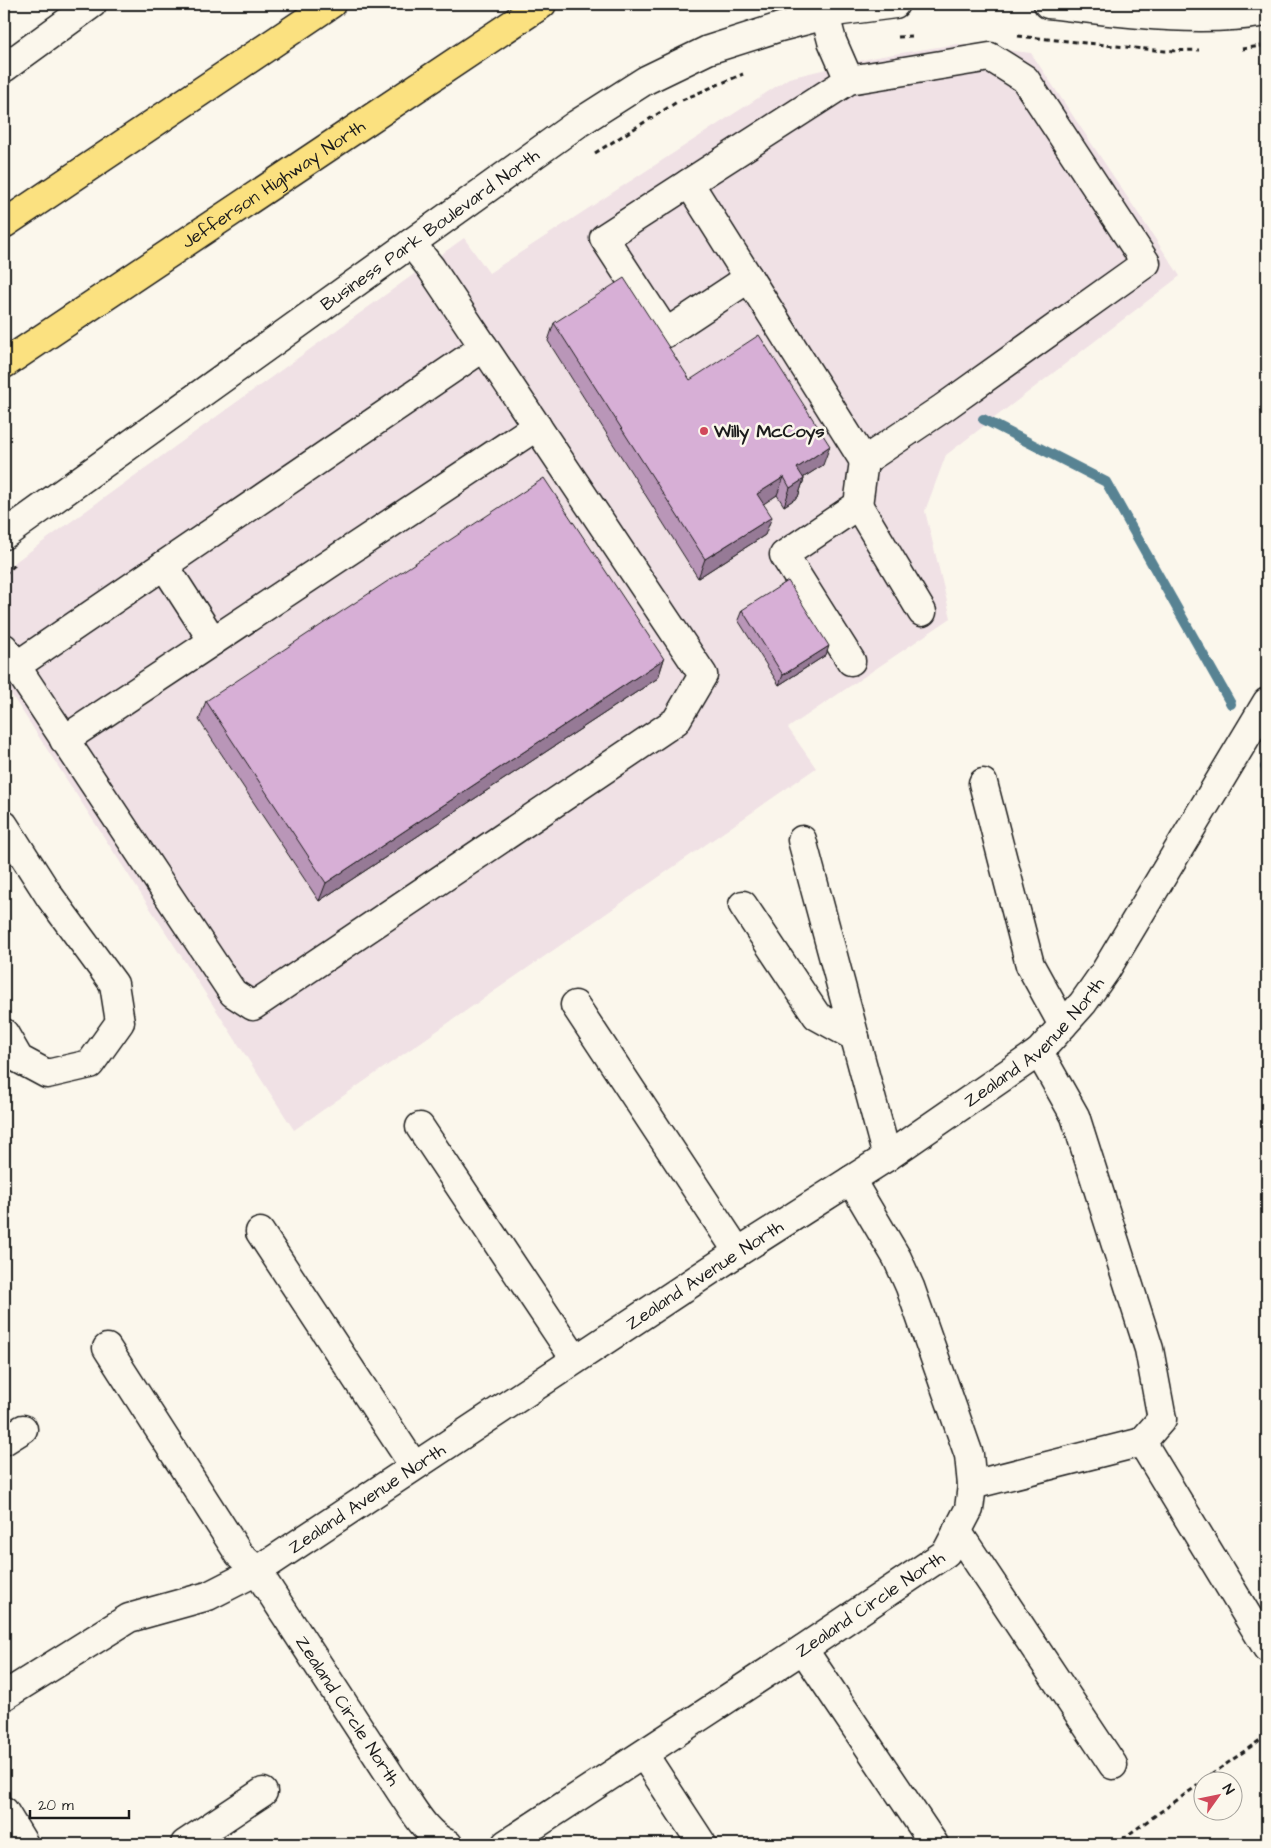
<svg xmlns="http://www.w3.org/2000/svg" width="1271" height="1848" font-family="'Architects Daughter',sans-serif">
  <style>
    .built { fill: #f0e1e5 }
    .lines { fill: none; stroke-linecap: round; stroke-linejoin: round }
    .stream { stroke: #598393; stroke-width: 10 }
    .minor-casing { stroke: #1c1c1c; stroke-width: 31 }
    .highway-casing { stroke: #1c1c1c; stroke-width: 31 }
    .path { stroke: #1c1c1c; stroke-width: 3; stroke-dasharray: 5 4; stroke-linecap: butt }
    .minor { stroke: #fbf7ec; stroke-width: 28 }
    .highway { stroke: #fbe180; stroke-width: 28 }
    .wall { fill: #b996b8; stroke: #1c1c1c }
    .shaded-wall { fill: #967a96; stroke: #1c1c1c }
    .building { fill: #d7afd6; stroke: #1c1c1c }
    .poi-dot { fill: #d1495b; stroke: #fbf7ec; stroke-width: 2 }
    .labels { text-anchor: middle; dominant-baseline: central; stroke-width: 5; stroke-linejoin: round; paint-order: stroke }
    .street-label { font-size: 18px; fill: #1c1c1c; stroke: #fbf7ec }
    .poi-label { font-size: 18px; font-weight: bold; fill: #1c1c1c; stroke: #fbf7ec; text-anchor: start }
  </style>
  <rect width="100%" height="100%" fill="#fbf7ec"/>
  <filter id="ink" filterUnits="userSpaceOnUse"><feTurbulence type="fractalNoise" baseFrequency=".02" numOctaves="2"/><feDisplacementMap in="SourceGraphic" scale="10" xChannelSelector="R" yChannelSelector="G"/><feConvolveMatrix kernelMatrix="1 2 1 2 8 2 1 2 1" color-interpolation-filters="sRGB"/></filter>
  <g filter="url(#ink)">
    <!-- built -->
    <path class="built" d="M957,44L1031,53L1180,276L946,455L925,511L951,618L788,728L816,768L294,1130L4,683V570L464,238L489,273L789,78L876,57Z"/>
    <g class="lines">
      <!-- stream -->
      <path class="stream" d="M983,419L1106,482L1231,704
        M1265,767L1267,772"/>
      <!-- minor casing -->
      <g class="minor-casing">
        <g id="minor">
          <path d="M1048,4C1120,12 1195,24 1267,12"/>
          <path d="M825,15L832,41L849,80L990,57L1025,79L1146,263L943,408L864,461L689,183L849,80"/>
          <path d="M4,68L92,4"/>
          <path d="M689,183L604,238L666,333L749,278"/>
          <path d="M858,505L922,612"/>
          <path id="s1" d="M4,535L577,124L646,80L708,50L780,27L842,11L895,4"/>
          <path d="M164,565L213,641"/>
          <path d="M4,648L233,993L253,1006L676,721L703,675L431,268L411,243"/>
          <path d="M851,661L784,555L858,505L864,461"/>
          <path d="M16,666L484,347"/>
          <path d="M64,740L537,426"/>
          <path d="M983,783L1030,965L1063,1025"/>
          <path d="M4,825L50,897L114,984L120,1022L90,1064L47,1074L19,1059L4,1033"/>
          <path d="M802,840L887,1157"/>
          <path d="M743,905L817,1016L855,1037"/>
          <path d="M575,1005L738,1252"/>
          <path d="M1039,1052L1075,1116L1149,1349L1162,1419L1142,1442"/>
          <path d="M420,1127L575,1359"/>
          <path d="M260,1232L414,1466"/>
          <path id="s2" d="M107,1348L239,1554L257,1571L401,1792C414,1811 426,1834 448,1844"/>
          <path d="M4,1441L23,1429"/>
          <path d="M972,1485L1142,1442L1267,1648"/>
          <path d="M957,1531L1113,1765"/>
          <path d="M803,1649L934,1844"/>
          <path id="s3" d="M4,1696L129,1618L208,1596L257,1571L738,1252L887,1157L1039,1052L1083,1003L1106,970L1267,702"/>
          <path d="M644,1755L702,1844"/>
          <path d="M4,1811L24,1844"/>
          <path d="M185,1844L263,1792"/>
          <path id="s4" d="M506,1844L803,1649L946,1553L969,1509L972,1485L969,1455L910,1287L897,1258L851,1180"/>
        </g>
      </g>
      <!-- highway casing -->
      <g class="highway-casing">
        <g id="highway">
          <path d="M4,224L331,4"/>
          <path id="s5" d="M4,364L542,4"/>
        </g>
      </g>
      <!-- path -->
      <path class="path" d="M1018,36L1165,51L1199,50
        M898,37L912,36
        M1242,49L1261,46
        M682,100L743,74
        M595,153L677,102
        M4,574L15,565
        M1204,1780L1267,1735
        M1115,1844L1204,1781"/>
      <!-- minor -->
      <use href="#minor" class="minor"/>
      <!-- highway -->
      <use href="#highway" class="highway"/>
    </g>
    <!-- wall -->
    <path class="wall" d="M554,323L690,380L823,465L804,477V479L798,497L784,506L777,495L763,504L765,535L698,578L548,341Z
      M742,610L826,655L779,685L738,620Z
      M664,659L658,678L319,901L199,720L206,701Z"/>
    <!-- shaded-wall -->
    <path class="shaded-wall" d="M830,446L823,465L790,486L797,468Z
      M784,477L777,495L750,513L757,494Z
      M804,479L798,497L784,506L790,488Z
      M772,517L765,535L698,578L705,559Z
      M829,646L826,655L779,685L783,675Z
      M664,659L658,678L319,901L326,883Z"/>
    <!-- building -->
    <path class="building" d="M624,278L690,380L759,335L830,446L797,468L804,479L790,488L784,477L757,494L772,517L705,559L554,323Z
      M544,478L664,659L326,883L206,701Z
      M788,581L829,646L783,675L742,610Z"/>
  </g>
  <!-- markers -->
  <circle class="poi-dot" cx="704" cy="431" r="5"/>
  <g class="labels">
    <!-- street labels -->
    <g class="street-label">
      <text stroke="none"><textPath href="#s5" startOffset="324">Jefferson Highway North</textPath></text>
      <text stroke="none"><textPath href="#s1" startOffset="524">Business Park Boulevard North</textPath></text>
      <text stroke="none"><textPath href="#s3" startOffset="1226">Zealand Avenue North</textPath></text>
      <text stroke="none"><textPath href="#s3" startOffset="821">Zealand Avenue North</textPath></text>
      <text stroke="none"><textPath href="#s3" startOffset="416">Zealand Avenue North</textPath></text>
      <text stroke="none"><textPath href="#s4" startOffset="436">Zealand Circle North</textPath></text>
      <text stroke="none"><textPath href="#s2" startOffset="436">Zealand Circle North</textPath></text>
    </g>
    <!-- poi labels -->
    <g class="poi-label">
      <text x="714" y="431">Willy McCoys</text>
    </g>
  </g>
  <!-- margin -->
  <rect width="1271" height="1848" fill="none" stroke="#fbf7ec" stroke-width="20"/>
  <rect x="10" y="10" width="1251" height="1828" fill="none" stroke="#1c1c1c" stroke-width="2" filter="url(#ink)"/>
  <!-- north arrow -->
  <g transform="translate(1218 1796) rotate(57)"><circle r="24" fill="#fbf7ec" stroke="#a29f99"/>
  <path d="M0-4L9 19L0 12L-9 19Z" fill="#d1495b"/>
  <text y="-8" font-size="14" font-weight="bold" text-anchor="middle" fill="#1c1c1c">N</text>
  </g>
  <!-- scale -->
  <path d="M30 1810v8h99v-8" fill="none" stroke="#1c1c1c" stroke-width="2.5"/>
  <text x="38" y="1810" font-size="15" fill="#1c1c1c" stroke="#fbf7ec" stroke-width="4" paint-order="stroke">20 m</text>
</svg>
